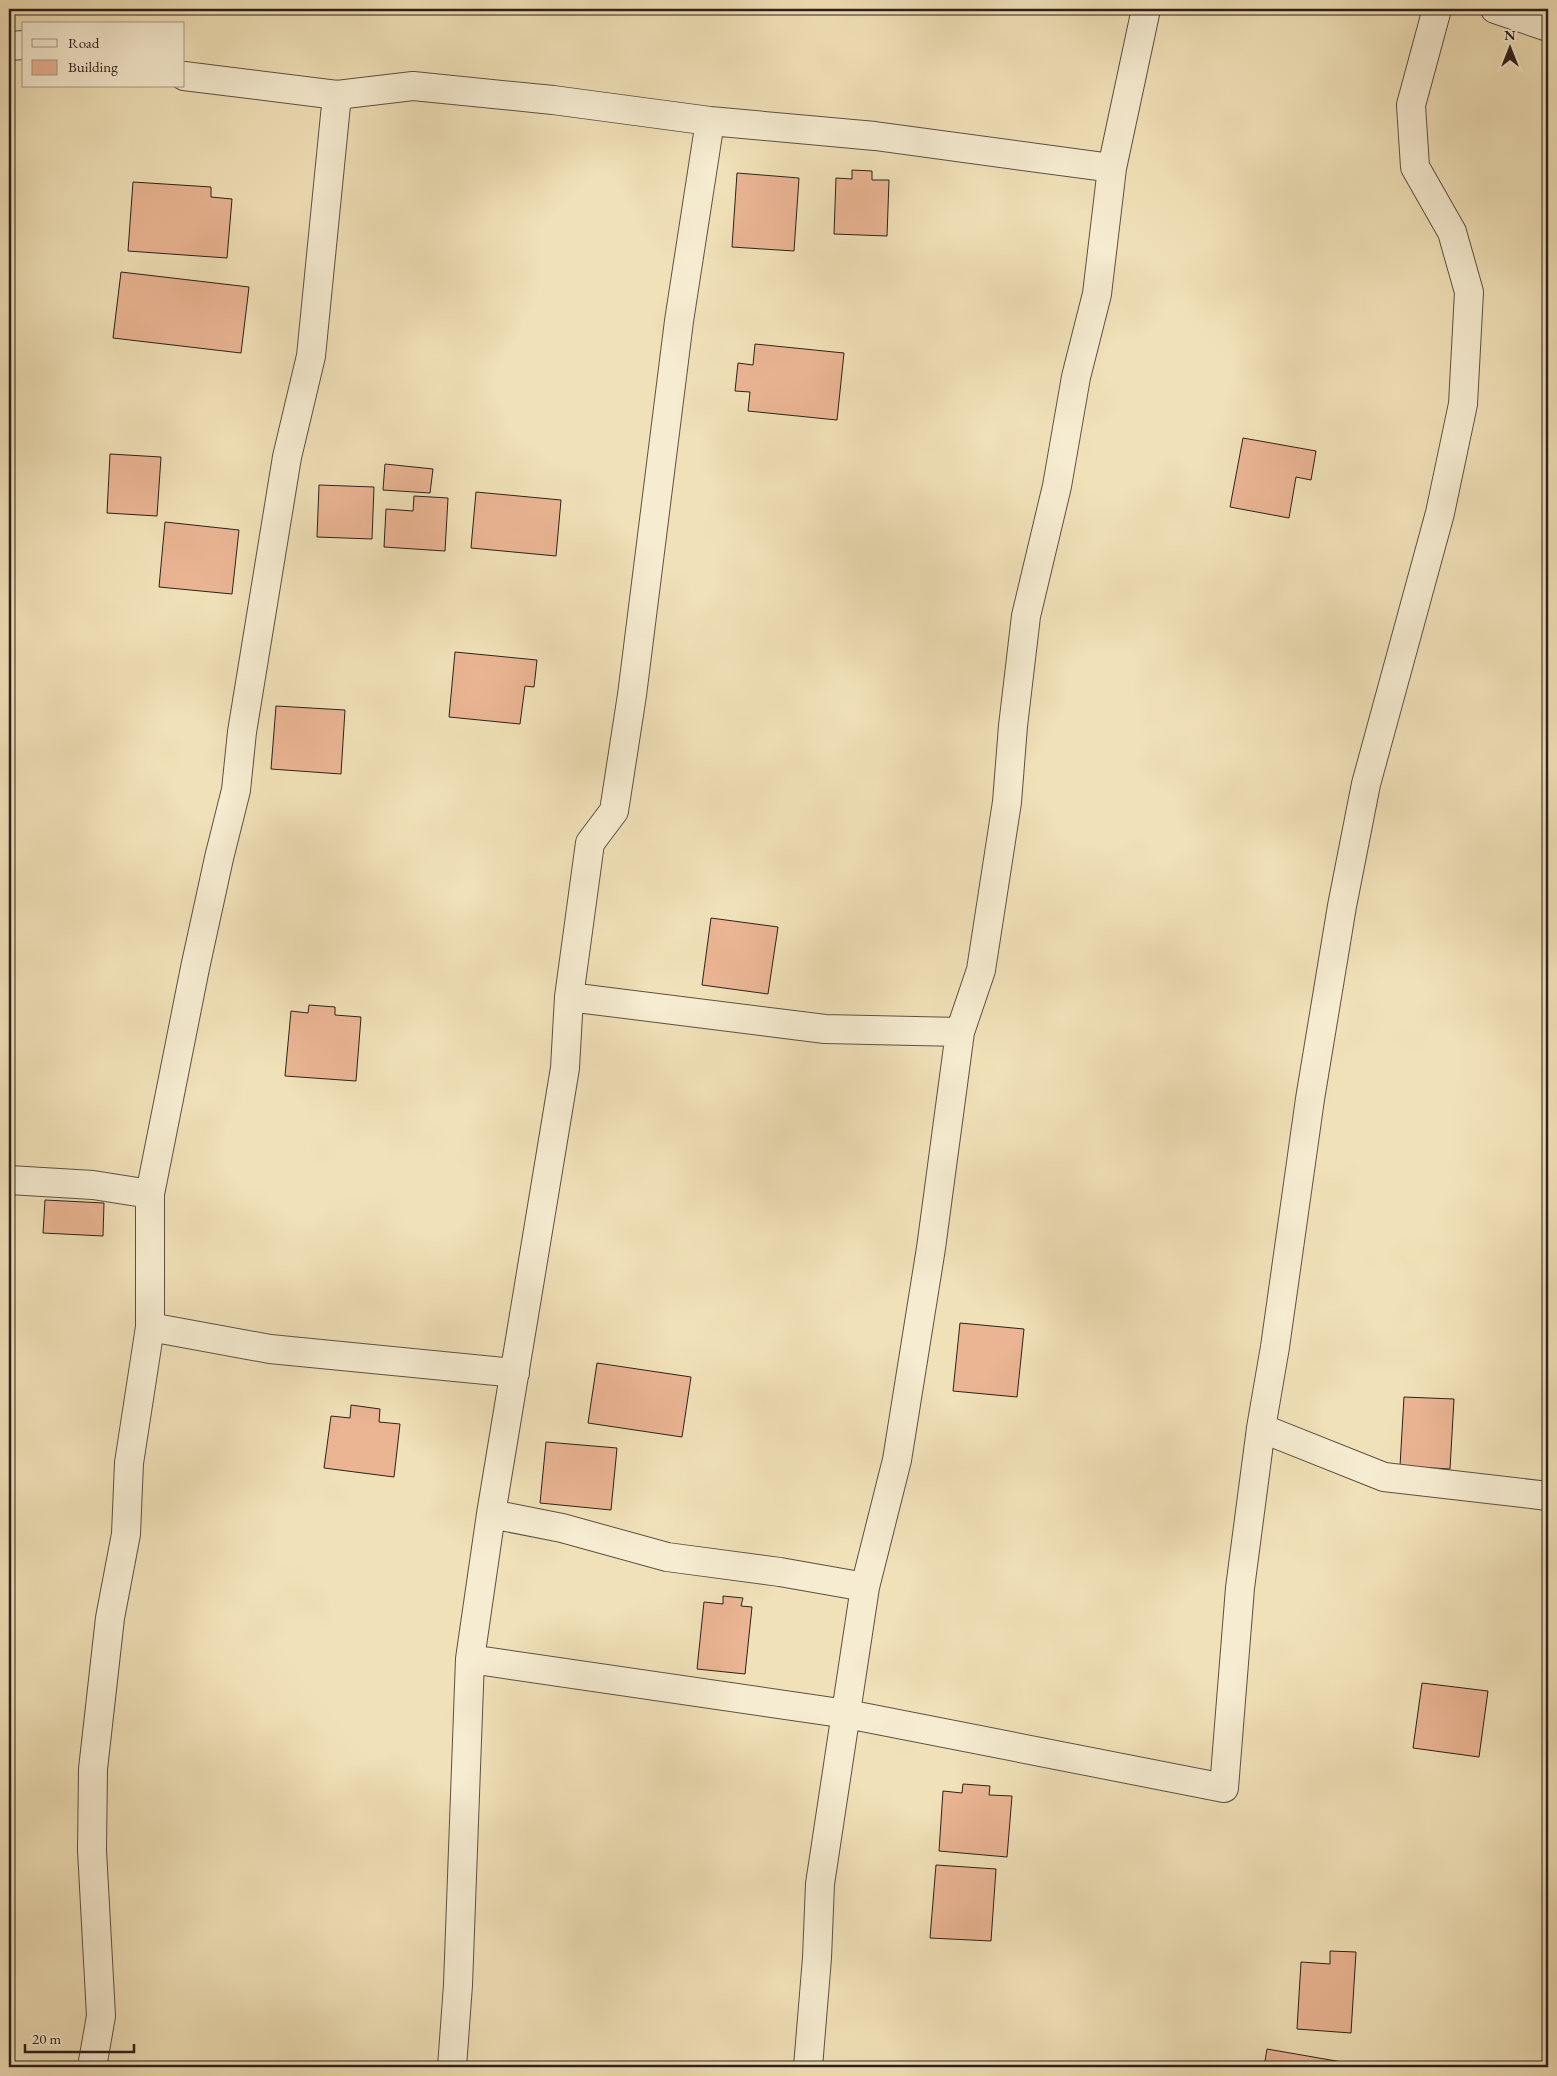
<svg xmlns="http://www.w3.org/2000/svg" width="1557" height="2076" font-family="'EB Garamond',serif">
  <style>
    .building { fill: #ebb594; stroke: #2c201c }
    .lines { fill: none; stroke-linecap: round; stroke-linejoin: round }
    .street-casing { stroke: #5d5043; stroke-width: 30 }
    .street { stroke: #f6ecd1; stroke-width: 28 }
  </style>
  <rect width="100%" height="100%" fill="#f1e1b8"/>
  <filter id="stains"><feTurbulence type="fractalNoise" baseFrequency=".004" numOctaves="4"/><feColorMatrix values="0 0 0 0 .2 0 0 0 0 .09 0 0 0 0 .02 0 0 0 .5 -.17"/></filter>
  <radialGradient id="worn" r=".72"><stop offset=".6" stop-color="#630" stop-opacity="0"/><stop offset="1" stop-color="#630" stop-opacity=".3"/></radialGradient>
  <!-- building -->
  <path class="building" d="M852,170L872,171V180H889L887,236L834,234L836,178L852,179Z
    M737,173L799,178L794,251L732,247Z
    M133,182L211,187V197L232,199L227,258L128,251Z
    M121,272L249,287L241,353L113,338Z
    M755,344L844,353L837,420L748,411L750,392L735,391L738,363L753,365Z
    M1243,438L1316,451L1311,480L1296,477L1289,518L1230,507Z
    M110,454L161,457L157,516L107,513Z
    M385,464L433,469L430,493L383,490Z
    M319,485L374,487L372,539L317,537Z
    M476,492L561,500L556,556L471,548Z
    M414,496L448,498L445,551L384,547L386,509L413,511Z
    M165,522L239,530L232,594L159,587Z
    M455,652L537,660L534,687L525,686L520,724L449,717Z
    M276,706L345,710L341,774L271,769Z
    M711,918L778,927L768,994L702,985Z
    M309,1005L335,1007V1015L361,1017L356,1081L285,1076L291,1011L308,1013Z
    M45,1200L104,1203L103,1236L43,1233Z
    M960,1323L1024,1329L1017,1397L953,1391Z
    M597,1363L691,1377L682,1437L588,1423Z
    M1404,1397L1454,1399L1450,1469L1400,1466Z
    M351,1405L380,1409L379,1422L400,1424L394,1477L324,1468L331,1416L350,1418Z
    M546,1442L617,1448L611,1510L540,1503Z
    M723,1596L743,1598L741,1606L752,1607L745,1674L697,1669L704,1602L723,1604Z
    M1422,1683L1488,1691L1479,1757L1413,1748Z
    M963,1784L990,1786L989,1795L1012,1796L1007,1857L939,1851L943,1791L962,1793Z
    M936,1865L996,1869L991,1941L930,1938Z
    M1330,1951L1356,1952L1351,2033L1297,2029L1301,1962L1330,1964Z
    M1267,2049L1342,2062L1341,2067H1264Z"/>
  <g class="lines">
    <!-- street casing -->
    <g class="street-casing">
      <path id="street" d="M1495,9L1548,27
        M9,46L24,45
        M184,76L337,95L413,86L553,100L710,121L875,136L1112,168
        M569,997L825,1029L960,1032
        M9,1180L93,1185L150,1194
        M150,1327L270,1349L515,1373
        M1261,1428L1384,1477L1548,1496
        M491,1514L562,1528L667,1557L780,1572L865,1587
        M470,1659L847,1714L1224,1788L1240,1588L1261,1428L1275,1347L1310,1099L1342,906L1366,784L1440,513L1463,404L1469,292L1452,232L1415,167L1411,105L1437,9
        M92,2067L101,2016L92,1850L93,1769L110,1618L126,1534L129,1463L150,1327V1194L195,968L219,858L236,790L242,732L287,457L311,356L337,95
        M452,2067L458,1985L470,1659L491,1514L565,1068L569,997L590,843L614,811L632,695L679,321L710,121
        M808,2067L817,1958L820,1884L865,1587L897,1460L931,1248L960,1032L981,970L1007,802L1013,726L1026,616L1057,486L1076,377L1097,294L1112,168L1146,9"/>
    </g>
    <!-- street -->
    <use href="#street" class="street"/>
  </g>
  <!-- margin -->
  <rect width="1557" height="2076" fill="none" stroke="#f1e1b8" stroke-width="30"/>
  <rect x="10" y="10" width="1537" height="2056" fill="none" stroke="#2c201c" stroke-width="2.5"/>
  <rect x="15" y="15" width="1527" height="2046" fill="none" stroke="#2c201c"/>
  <!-- legend -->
  <rect x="22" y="22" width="162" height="65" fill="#f6ecd1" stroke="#a59a89"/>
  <rect x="32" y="39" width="25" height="8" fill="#f6ecd1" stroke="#a59a89"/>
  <text x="68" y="48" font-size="15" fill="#2c201c">Road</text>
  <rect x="32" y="60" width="25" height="15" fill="#ebb594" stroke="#a59a89"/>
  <text x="68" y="72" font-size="15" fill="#2c201c">Building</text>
  <!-- north arrow -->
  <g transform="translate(1510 48)" stroke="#f6ecd1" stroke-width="4" paint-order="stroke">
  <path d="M0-4L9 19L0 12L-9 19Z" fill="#2c201c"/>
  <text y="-8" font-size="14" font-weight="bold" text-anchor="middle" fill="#2c201c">N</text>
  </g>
  <!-- scale -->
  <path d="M25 2044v8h109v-8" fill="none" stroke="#2c201c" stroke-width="2.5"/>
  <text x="32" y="2044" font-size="15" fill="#2c201c" stroke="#f6ecd1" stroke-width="4" paint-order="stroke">20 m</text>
  <rect width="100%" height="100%" filter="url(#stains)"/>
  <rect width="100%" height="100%" fill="url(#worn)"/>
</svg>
